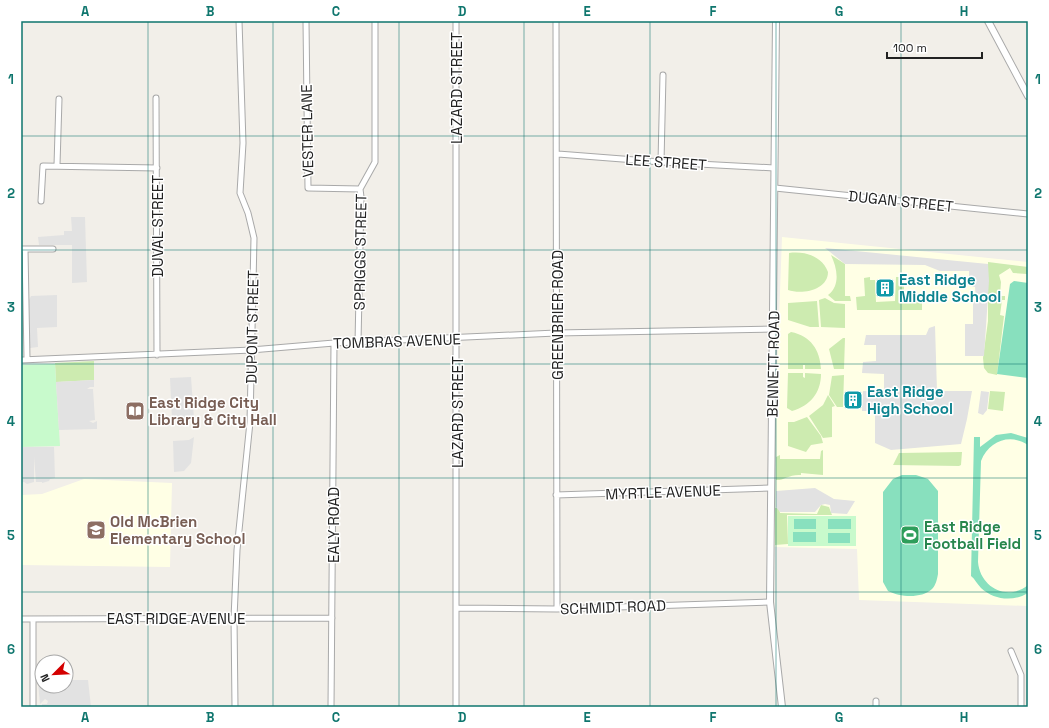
<svg xmlns="http://www.w3.org/2000/svg" width="1049" height="728" font-family="'Space Grotesk',sans-serif">
  <style>
    .education { fill: #ffffe5 }
    .grass { fill: #cdebb0 }
    .park { fill: #c8facc }
    .pitch { fill: #88e0be }
    .parking { fill: #e2e2e2 }
    .lines { fill: none; stroke-linecap: round; stroke-linejoin: round }
    .minor-casing { stroke: #a9a9a9; stroke-width: 7 }
    .tertiary-casing { stroke: #a9a9a9; stroke-width: 8 }
    .minor { stroke: #fff; stroke-width: 5 }
    .tertiary { stroke: #fff; stroke-width: 6 }
    .grid { fill: none; stroke: #0f766e; stroke-width: 1; stroke-opacity: 0.55 }
    .labels { text-anchor: middle; dominant-baseline: central; stroke-width: 3; stroke-linejoin: round; paint-order: stroke }
    .street-label { font-size: 15px; fill: #222; stroke: #fff }
    .culture-label { font-size: 15px; font-weight: bold; fill: #0d838f; stroke: #fff; text-anchor: start }
    .education-label { font-size: 15px; font-weight: bold; fill: #785e54; stroke: #fff; text-anchor: start }
    .leisure-label { font-size: 15px; font-weight: bold; fill: #27864d; stroke: #fff; text-anchor: start }
    .neatline { fill: none; stroke: #0f766e; stroke-width: 1.5 }
    .grid-label { font-size: 13px; text-anchor: middle; font-weight: bold; fill: #0f766e }
  </style>
  <rect width="100%" height="100%" fill="#f2efe9"/>
  <!-- education -->
  <path class="education" d="M782,237L1028,262V606L859,600L857,549L774,547V458Z
    M84,479L172,483L170,567L21,565V495L42,494Z"/>
  <!-- grass -->
  <path class="grass" d="M789,253C805,251 822,256 828,272C828,290 802,295 788,290Z
    M831,255L845,264V296H850L851,301H835L828,295C841,285 837,268 831,255Z
    M988,262L1028,267V281L1027,274L1013,273L1010,268L999,275L1001,282L1000,296H1005V300H1002L1000,315L1004,316L997,375L988,373L984,368L983,358L988,321Z
    M870,277V280H875L876,302L895,301L896,277H904V298H922V310H857L856,297L865,296L864,278Z
    M825,298L834,303L845,304V328L821,327L819,300Z
    M817,301L819,327H810L788,320V303Z
    M791,332C811,336 820,350 821,369H805V365H803V369H788V334Z
    M843,338H845L844,369H834L829,349Z
    M94,361V380L56,382L55,363Z
    M788,373H803V377L805,378V373L821,374C821,393 810,406 792,411L787,408Z
    M844,375L843,407H837L829,395L832,376Z
    M990,391L1005,392L1003,411L988,409Z
    M828,395L835,406L832,407V437L823,438L809,416L823,405Z
    M807,417L821,436L823,443L811,445L806,452L788,446V422H794Z
    M823,450V475L801,473V475C789,474 783,481 776,480V457L780,455V459H820L821,451Z
    M962,452L961,465L959,466L893,465L899,453Z
    M821,505L829,507L832,515H787L788,544L775,545V508H779L780,513L817,514Z"/>
  <!-- park -->
  <path class="park" d="M55,364L60,446L21,447V365Z
    M788,516H856V546H788Z"/>
  <!-- pitch -->
  <path class="pitch" d="M1014,281L1028,283V378L997,374L1010,284Z
    M1011,433L1028,438V445C1010,433 989,441 981,461L978,562C980,587 1007,602 1028,585V593C1013,602 994,600 981,588C977,584 975,579 971,576L974,437H980V447L996,435Z
    M916,475L928,479L938,491V574C937,579 936,585 932,589C921,599 900,597 888,591L883,582V492L893,479L902,475Z
    M794,519H816V529H794Z
    M828,519H851V529H828Z
    M793,532H816V542H793Z
    M828,533H850V543H828Z"/>
  <!-- parking -->
  <path class="parking" d="M71,217H85L87,282L72,283V245H39L38,237L64,235V231H72Z
    M825,248L988,264L989,281L984,356H965V324H973V301L976,300L975,287L969,286V271H940L925,265L845,264Z
    M57,295V327L37,328L38,347L30,348L29,300L31,296Z
    M935,326L937,391H972L967,419L961,444L891,450L875,443V411H862L863,391L884,392V374L862,373L863,362L876,361V345H864L866,335H926L929,328Z
    M191,377L194,419L172,420L170,378Z
    M94,380V387H90L87,389H93L95,420L89,421L93,423L97,421V429L59,430L56,382Z
    M981,391L989,392L987,410L983,415L978,413Z
    M194,437L191,463L184,471L174,472L173,441L189,440Z
    M21,447H54L55,478L50,479L49,481L42,483V482H36L34,457V482L27,484L24,482L21,483Z
    M815,488L834,499L855,501L847,514L831,513L830,505L825,504L821,505L815,512H780L776,507V491Z
    M66,680H88L91,707H42V704H47L48,701L45,699L40,704L38,682L42,686H66Z"/>
  <g class="lines">
    <!-- minor casing -->
    <g class="minor-casing">
      <path id="minor" d="M306,21L308,188L360,189
        M556,21L557,609
        M156,98L157,355
        M558,154L661,162L774,168
        M661,162L663,75
        M57,165L59,99
        M775,188L1028,214
        M41,201L43,166L157,168
        M21,249H53
        M25,249L27,359
        M358,343L361,197L360,189L375,162V21
        M21,360L252,350L334,343L556,333L774,329
        M556,495L770,488
        M457,608L557,609L770,602
        M21,619L332,618
        M33,619V707
        M1011,651L1021,675V707
        M235,707L234,618L237,550L250,422L254,238L248,213L240,193L243,143L239,21
        M331,707L334,343
        M456,707V21
        M876,707V701"/>
    </g>
    <!-- tertiary casing -->
    <g class="tertiary-casing">
      <path id="tertiary" d="M776,21L770,602L782,707
        M988,21L1028,96"/>
    </g>
    <!-- minor -->
    <use href="#minor" class="minor"/>
    <!-- tertiary -->
    <use href="#tertiary" class="tertiary"/>
  </g>
  <!-- grid -->
  <path class="grid" d="M148,21V707M273,21V707M399,21V707M524,21V707M650,21V707M776,21V707M901,21V707M21,136H1028M21,250H1028M21,364H1028M21,478H1028M21,592H1028"/>
  <!-- icons -->
  <defs>
    <g id="building-square" transform="scale(1)"><rect x="-9" y="-9" width="18" height="18" rx="4" fill="#0f9aa8" stroke="#fff"/><path d="M-4-6H4V6H1V3H-1V6H-4ZM-2.5-4.3h1.7v1.8h-1.7ZM.8-4.3h1.7v1.8H.8ZM-2.5-1h1.7V.8h-1.7ZM.8-1h1.7V.8H.8Z" fill="#fff"/></g>
    <g id="library-square" transform="scale(1)"><rect x="-9" y="-9" width="18" height="18" rx="4" fill="#8d6e63" stroke="#fff"/><path d="M-6-4Q-3-5.5-.7-3.5V5Q-3 3-6 4ZM6-4Q3-5.5 .7-3.5V5Q3 3 6 4Z" fill="#fff"/></g>
    <g id="school-square" transform="scale(1)"><rect x="-9" y="-9" width="18" height="18" rx="4" fill="#8d6e63" stroke="#fff"/><path d="M0-5L7-2L0 1L-7-2ZM-4 1L0 2.5L4 1V4Q0 6-4 4Z" fill="#fff"/></g>
    <g id="stadium-square" transform="scale(1)"><rect x="-9" y="-9" width="18" height="18" rx="4" fill="#2e9e5b" stroke="#fff"/><path d="M0-5a6.5 5 0 1 0 0 10a6.5 5 0 1 0 0-10ZM-3.5-1.8h7v3.6h-7Z" fill="#fff"/></g>
  </defs>
  <g fill-rule="evenodd">
    <use href="#building-square" x="885" y="288"/>
    <use href="#building-square" x="853" y="400"/>
    <use href="#library-square" x="135" y="411"/>
    <use href="#school-square" x="96" y="530"/>
    <use href="#stadium-square" x="910" y="535"/>
  </g>
  <g class="labels">
    <!-- street labels -->
    <g class="street-label">
      <text transform="translate(456 88) rotate(-90)">LAZARD STREET</text>
      <text transform="translate(307 131) rotate(-91)">VESTER LANE</text>
      <text transform="translate(666 162) rotate(4)">LEE STREET</text>
      <text transform="translate(901 201) rotate(6)">DUGAN STREET</text>
      <text transform="translate(157 226) rotate(-90)">DUVAL STREET</text>
      <text transform="translate(360 252) rotate(-89)">SPRIGGS STREET</text>
      <text transform="translate(557 315) rotate(-90)">GREENBRIER ROAD</text>
      <text transform="translate(252 327) rotate(-89)">DUPONT STREET</text>
      <text transform="translate(397 341) rotate(-2)">TOMBRAS AVENUE</text>
      <text transform="translate(773 364) rotate(-89)">BENNETT ROAD</text>
      <text transform="translate(457 412) rotate(-90)">LAZARD STREET</text>
      <text transform="translate(663 492) rotate(-2)">MYRTLE AVENUE</text>
      <text transform="translate(333 525) rotate(-90)">EALY ROAD</text>
      <text transform="translate(613 607) rotate(-2)">SCHMIDT ROAD</text>
      <text x="176" y="618">EAST RIDGE AVENUE</text>
    </g>
    <!-- culture labels -->
    <g class="culture-label">
      <text x="899" y="279">East Ridge<tspan x="899" dy="17">Middle School</tspan></text>
      <text x="867" y="391">East Ridge<tspan x="867" dy="17">High School</tspan></text>
    </g>
    <!-- education labels -->
    <g class="education-label">
      <text x="149" y="402">East Ridge City<tspan x="149" dy="17">Library &amp; City Hall</tspan></text>
      <text x="110" y="521">Old McBrien<tspan x="110" dy="17">Elementary School</tspan></text>
    </g>
    <!-- leisure labels -->
    <g class="leisure-label">
      <text x="924" y="526">East Ridge<tspan x="924" dy="17">Football Field</tspan></text>
    </g>
  </g>
  <!-- border -->
  <rect width="1049" height="728" fill="none" stroke="#ffffff" stroke-width="44"/>
  <!-- north arrow -->
  <g transform="translate(54 674) rotate(246)"><circle r="19" fill="#ffffff" stroke="#a7a7a7"/>
  <path d="M0-3L7 15L0 10L-7 15Z" fill="#d40000"/>
  <text y="-6" font-size="11" font-weight="bold" text-anchor="middle" fill="#222222">N</text>
  </g>
  <!-- scale -->
  <path d="M887 52v6h95v-6" fill="none" stroke="#222222" stroke-width="2"/>
  <text x="893" y="52" font-size="12" fill="#222222" stroke="#ffffff" stroke-width="3" paint-order="stroke">100 m</text>
  <rect x="22" y="22" width="1005" height="684" class="neatline"/>
  <g class="grid-label">
    <text x="85" y="16">A</text>
    <text x="210" y="16">B</text>
    <text x="336" y="16">C</text>
    <text x="462" y="16">D</text>
    <text x="587" y="16">E</text>
    <text x="713" y="16">F</text>
    <text x="839" y="16">G</text>
    <text x="964" y="16">H</text>
    <text x="11" y="84">1</text>
    <text x="1038" y="84">1</text>
    <text x="11" y="198">2</text>
    <text x="1038" y="198">2</text>
    <text x="11" y="312">3</text>
    <text x="1038" y="312">3</text>
    <text x="11" y="426">4</text>
    <text x="1038" y="426">4</text>
    <text x="11" y="540">5</text>
    <text x="1038" y="540">5</text>
    <text x="11" y="654">6</text>
    <text x="1038" y="654">6</text>
    <text x="85" y="722">A</text>
    <text x="210" y="722">B</text>
    <text x="336" y="722">C</text>
    <text x="462" y="722">D</text>
    <text x="587" y="722">E</text>
    <text x="713" y="722">F</text>
    <text x="839" y="722">G</text>
    <text x="964" y="722">H</text>
  </g>
</svg>
